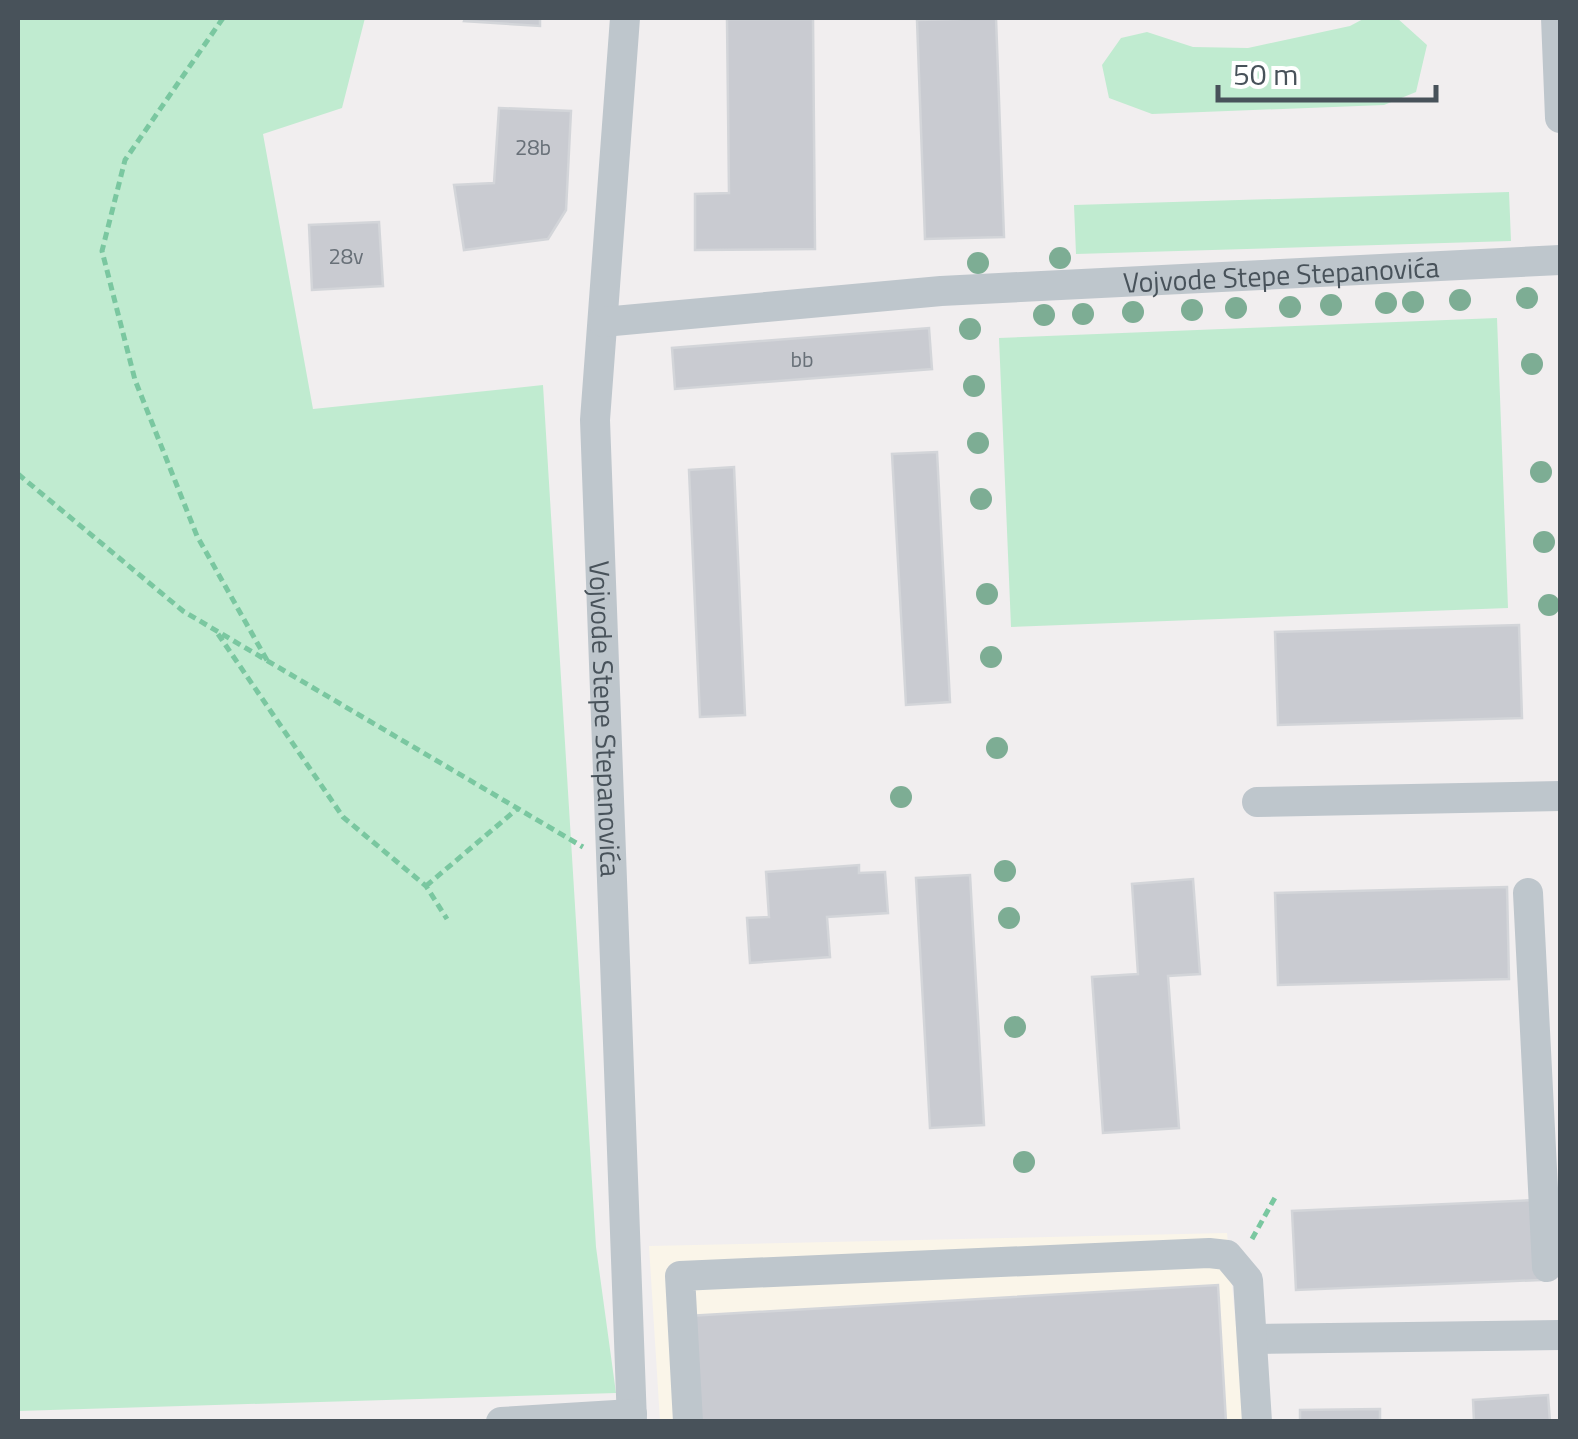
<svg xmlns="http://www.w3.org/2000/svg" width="1578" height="1439" font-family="'Titillium Web',sans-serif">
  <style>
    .commercial { fill: #faf5e9 }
    .green { fill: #c0ebd0 }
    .building { fill: #c9cbd1; stroke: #d3d5d9; stroke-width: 2.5 }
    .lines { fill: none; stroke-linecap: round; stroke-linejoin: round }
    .path { stroke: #7ac7a0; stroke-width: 5; stroke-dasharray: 8 5; stroke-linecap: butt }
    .minor { stroke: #bec6cc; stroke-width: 30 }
    .tree { fill: #7dad94 }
    .labels { text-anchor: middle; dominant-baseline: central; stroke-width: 8; stroke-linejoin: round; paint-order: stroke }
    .number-label { font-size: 22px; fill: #687078 }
    .street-label { font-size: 28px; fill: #48525a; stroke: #fff }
  </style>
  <rect width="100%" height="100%" fill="#f1eeef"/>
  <!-- commercial -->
  <path class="commercial" d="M1227,1233L1245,1421H660L649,1246Z"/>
  <!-- green -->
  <path class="green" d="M18,18H365L342,108L263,134L313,409L543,385L596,1247L616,1393L18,1411Z
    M1365,18H1397L1427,45L1416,92L1384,105L1152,114L1109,98L1102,65L1121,38L1147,32L1193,47L1248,48L1350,26Z
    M1509,192L1511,241L1076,254L1074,205Z
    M1497,318L1508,608L1011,627L999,338Z"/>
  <!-- building -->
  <path class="building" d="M465,18H540V26L464,21Z
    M996,18L1004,237L925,239L917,20Z
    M727,19H813L815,249L695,250V194L729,193Z
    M499,108L571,111L566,210L548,239L464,250L454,185L494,183Z
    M379,222L383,286L312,290L309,225Z
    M929,328L932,369L675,389L672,348Z
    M937,452L950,702L906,705L892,454Z
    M734,467L745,715L700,717L689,470Z
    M1519,625L1522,718L1278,725L1275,632Z
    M859,865V873L885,872L888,913L827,917L830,957L750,963L747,918L769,917L766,872Z
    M970,875L984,1125L930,1128L916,878Z
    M1193,879L1200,974L1168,976L1179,1128L1103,1133L1092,977L1138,974L1132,884Z
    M1507,887L1509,979L1278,985L1275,893Z
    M1536,1200L1540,1280L1296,1290L1292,1211Z
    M1218,1285L1226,1422H694L688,1316Z
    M1548,1395L1550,1422H1474L1473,1400Z
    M1380,1409V1422H1300V1410Z"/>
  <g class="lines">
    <!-- path -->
    <path class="path" d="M223,18L125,160L102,251L135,380L197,536L268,662
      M18,474L183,611L583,847
      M218,634L343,817L426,886L447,919
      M426,886L517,809
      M1252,1239L1277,1194"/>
    <!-- minor -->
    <g class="minor">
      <path id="s1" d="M625,18L595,420L632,1422"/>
      <path d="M1556,18L1560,118"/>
      <path id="s2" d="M603,322L941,291L1560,260"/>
      <path d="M1257,802L1560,796"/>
      <path d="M1528,893L1547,1267"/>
      <path d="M1253,1339L1560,1335"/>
      <path d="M501,1422L632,1414"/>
      <path d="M688,1422L680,1276L1209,1253L1227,1255L1248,1280L1257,1422"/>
    </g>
  </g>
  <!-- trees -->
  <g class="tree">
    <circle cx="1060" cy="258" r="11"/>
    <circle cx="978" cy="263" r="11"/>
    <circle cx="1527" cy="298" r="11"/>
    <circle cx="1460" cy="300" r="11"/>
    <circle cx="1413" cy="302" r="11"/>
    <circle cx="1386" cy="303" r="11"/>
    <circle cx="1331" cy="305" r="11"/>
    <circle cx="1290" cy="307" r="11"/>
    <circle cx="1236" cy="308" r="11"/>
    <circle cx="1192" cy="310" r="11"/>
    <circle cx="1133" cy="312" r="11"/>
    <circle cx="1083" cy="314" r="11"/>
    <circle cx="1044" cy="315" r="11"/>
    <circle cx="970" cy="329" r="11"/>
    <circle cx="1532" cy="364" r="11"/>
    <circle cx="974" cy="386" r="11"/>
    <circle cx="978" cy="443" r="11"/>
    <circle cx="1541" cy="472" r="11"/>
    <circle cx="981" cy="499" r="11"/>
    <circle cx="1544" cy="542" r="11"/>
    <circle cx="987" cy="594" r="11"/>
    <circle cx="1549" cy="605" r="11"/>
    <circle cx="991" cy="657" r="11"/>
    <circle cx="997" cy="748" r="11"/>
    <circle cx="901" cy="797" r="11"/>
    <circle cx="1005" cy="871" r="11"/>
    <circle cx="1009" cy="918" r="11"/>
    <circle cx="1015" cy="1027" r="11"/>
    <circle cx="1024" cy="1162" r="11"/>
  </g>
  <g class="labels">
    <!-- number labels -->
    <g class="number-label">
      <text x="533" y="147">28b</text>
      <text x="346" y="256">28v</text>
      <text x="802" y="359">bb</text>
    </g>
    <!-- street labels -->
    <g class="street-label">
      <text stroke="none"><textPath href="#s2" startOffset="680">Vojvode Stepe Stepanovića</textPath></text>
      <text stroke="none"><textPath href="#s1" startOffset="702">Vojvode Stepe Stepanovića</textPath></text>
    </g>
  </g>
  <!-- border -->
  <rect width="1578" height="1439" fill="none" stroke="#48525a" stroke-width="40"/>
  <!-- scale -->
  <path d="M1218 85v15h218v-15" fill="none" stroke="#48525a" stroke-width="5"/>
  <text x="1233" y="85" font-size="30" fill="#48525a" stroke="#ffffff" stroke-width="8" paint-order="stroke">50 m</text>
</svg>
